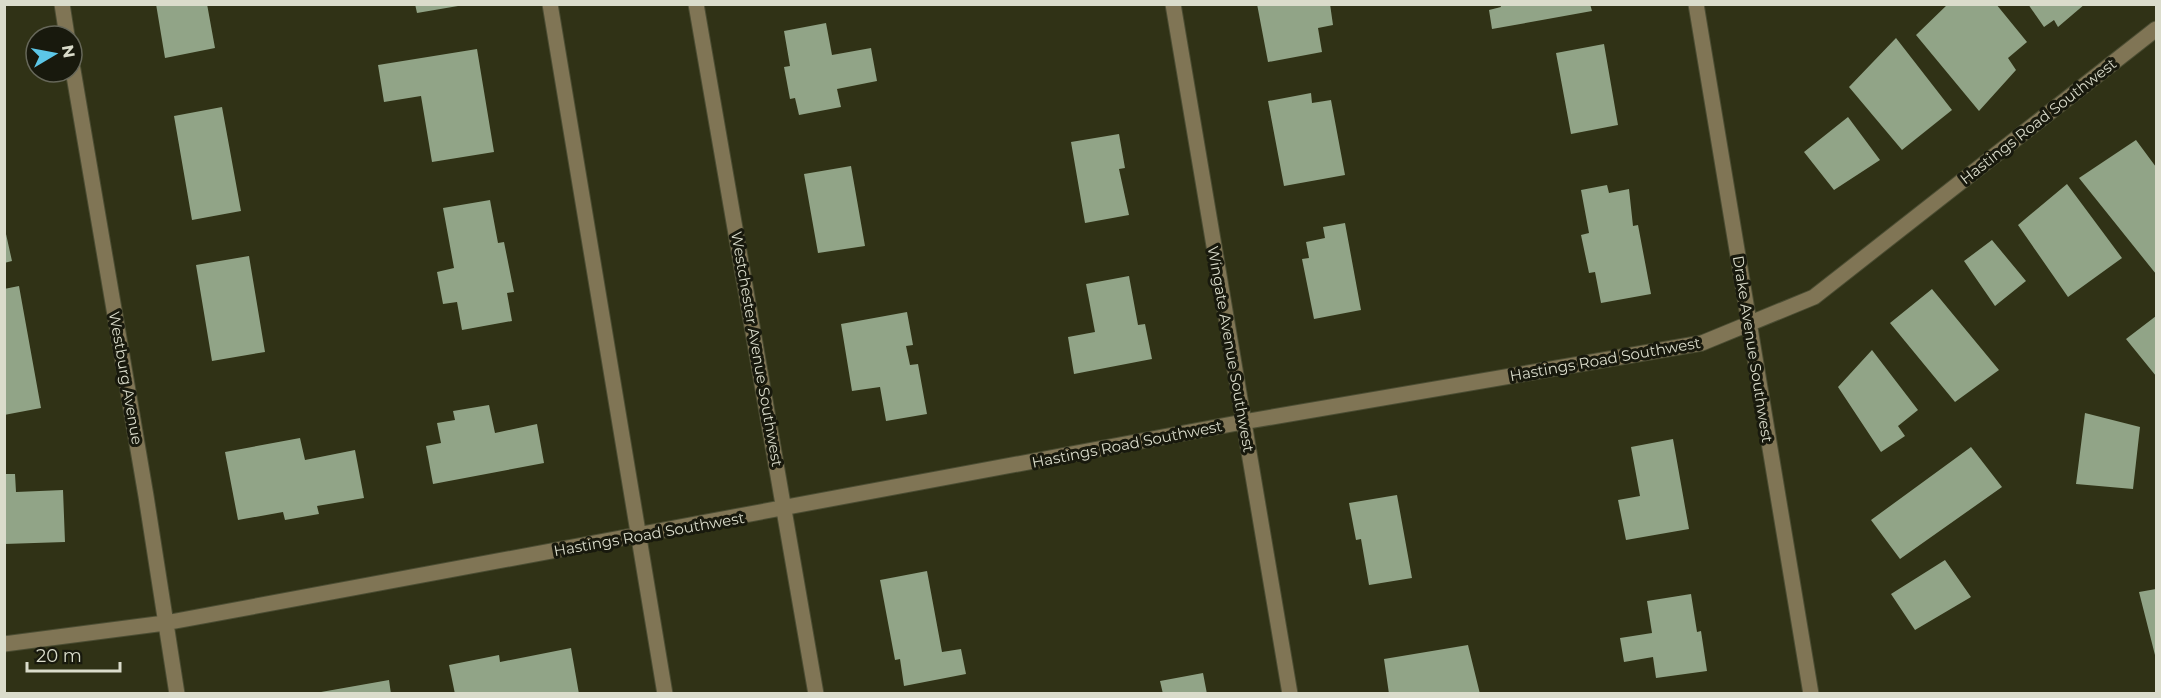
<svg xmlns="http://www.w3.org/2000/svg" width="2161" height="698" font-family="Montserrat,sans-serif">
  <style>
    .building { fill: #91a487 }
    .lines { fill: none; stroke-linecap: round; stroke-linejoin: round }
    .minor-casing { stroke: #4b4d33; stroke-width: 17 }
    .minor { stroke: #807555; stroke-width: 15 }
    .labels { text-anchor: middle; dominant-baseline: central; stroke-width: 6; stroke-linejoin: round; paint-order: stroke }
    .street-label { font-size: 15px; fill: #dadccb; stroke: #18190d }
  </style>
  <rect width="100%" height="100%" fill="#303216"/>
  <!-- building -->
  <path class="building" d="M156,4H207L215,48L165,58Z
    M415,4H458V6L417,13Z
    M1257,4H1330L1333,25L1318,28L1322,52L1268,62Z
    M1500,4H1590L1592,11L1492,29L1489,10L1501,7Z
    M1948,4H1996L2027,42L2008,58L2016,70L1979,111L1916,35Z
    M2028,4H2085L2058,27L2054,20L2044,27Z
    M826,23L832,55L871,48L877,81L837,89L841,107L799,115L795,98L790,99L784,67L790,66L784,31Z
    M1896,38L1952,110L1902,150L1849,87Z
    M1604,44L1618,125L1571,134L1556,53Z
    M477,49L494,152L432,162L421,96L384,102L378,65Z
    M1311,93L1312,103L1331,100L1345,175L1284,186L1268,101Z
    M222,107L241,211L192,220L174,116Z
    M1848,117L1880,160L1834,190L1804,152Z
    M1119,134L1125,168L1119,169L1129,215L1085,223L1071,142Z
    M2136,140L2156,167V274L2079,178Z
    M851,166L865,246L818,253L804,174Z
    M2067,184L2122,258L2068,297L2018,225Z
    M1607,185L1609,193L1629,189L1633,226L1638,225L1651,294L1601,303L1595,272L1589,273L1581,235L1589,233L1581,190Z
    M490,200L498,243L504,242L514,292L507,293L512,321L462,330L457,302L443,304L437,272L454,268L443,208Z
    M1345,223L1361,310L1314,319L1302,259L1309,258L1306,242L1325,238L1323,227Z
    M4,225L12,261L4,263Z
    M1992,240L2026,281L1995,306L1964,261Z
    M249,256L265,352L212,361L196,265Z
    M1129,276L1138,325L1145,324L1152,359L1074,374L1068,337L1095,332L1086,284Z
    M19,286L41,408L4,415V289Z
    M1932,289L1999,370L1955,402L1890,323Z
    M907,312L913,345L906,346L910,365L918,364L927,414L886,421L880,387L852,391L841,324Z
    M2156,316V376L2126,339Z
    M1872,350L1918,410L1898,426L1905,436L1881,452L1838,387Z
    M489,405L495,433L537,424L544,463L433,484L426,446L441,443L437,423L455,420L453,411Z
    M2085,413L2140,427L2133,489L2076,484Z
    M300,438L305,460L355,450L364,498L317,506L319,514L285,520L283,512L238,520L225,452Z
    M1673,439L1689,529L1626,540L1618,500L1640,496L1631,447Z
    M1971,447L2002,487L1900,559L1871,520Z
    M4,474H15L16,492L63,490L65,542L4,544Z
    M1397,495L1412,578L1369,585L1361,539L1356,540L1349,503Z
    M1945,560L1971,597L1915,630L1891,594Z
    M927,571L942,652L961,649L966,674L904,686L900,659L895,660L880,580Z
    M2156,589V659L2139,592Z
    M1691,594L1697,632L1701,631L1707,671L1656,678L1653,657L1624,662L1620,638L1652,633L1647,601Z
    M1468,645L1480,694H1389L1384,659Z
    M571,648L579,694H455L449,665L499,655L500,662Z
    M1203,673L1207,694H1163L1160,681Z
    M389,680L391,694H321V692Z"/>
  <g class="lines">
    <!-- minor casing -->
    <g class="minor-casing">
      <path id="minor" d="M62,4L67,36
        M550,4L665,694
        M696,4L816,694
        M1173,4L1290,694
        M1696,4L1811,694
        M72,64L146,496L177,694
        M4,644L165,623L1243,422L1702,343L1814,297L2156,29"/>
    </g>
    <!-- minor -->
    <use href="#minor" class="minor"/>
  </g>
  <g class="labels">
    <!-- street labels -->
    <g class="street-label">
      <text transform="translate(2038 121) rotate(-38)">Hastings Road Southwest</text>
      <text transform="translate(757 349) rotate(80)">Westchester Avenue Southwest</text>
      <text transform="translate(1231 349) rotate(80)">Wingate Avenue Southwest</text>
      <text transform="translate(1753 349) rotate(81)">Drake Avenue Southwest</text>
      <text transform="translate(1605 359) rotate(-10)">Hastings Road Southwest</text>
      <text transform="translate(126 378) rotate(80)">Westburg Avenue</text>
      <text transform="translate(1127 444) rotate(-11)">Hastings Road Southwest</text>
      <text transform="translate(649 534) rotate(-10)">Hastings Road Southwest</text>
    </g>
  </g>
  <!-- border -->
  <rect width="2161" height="698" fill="none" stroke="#dadccb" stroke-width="12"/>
  <!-- north arrow -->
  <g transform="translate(54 54) rotate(80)"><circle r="28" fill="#18190d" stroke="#666759" stroke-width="1.5"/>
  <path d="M0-4.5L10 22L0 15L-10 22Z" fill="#5cc7e8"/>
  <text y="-9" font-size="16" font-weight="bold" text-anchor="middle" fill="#dadccb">N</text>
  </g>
  <!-- scale -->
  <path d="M27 662v9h93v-9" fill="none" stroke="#dadccb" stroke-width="3"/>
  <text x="36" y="662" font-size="18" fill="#dadccb" stroke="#18190d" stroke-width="4.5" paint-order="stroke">20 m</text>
</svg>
